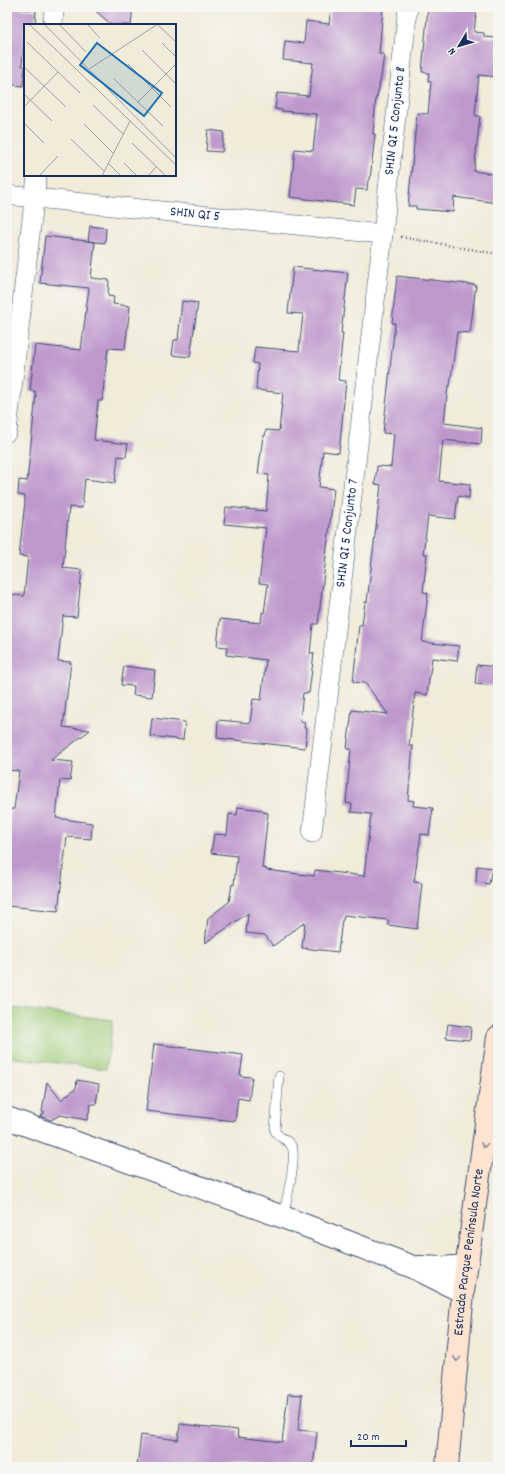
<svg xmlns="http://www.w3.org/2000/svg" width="505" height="1474" font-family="Dekko,sans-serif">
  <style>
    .green { fill: #a0cd7b; stroke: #5e7e6c }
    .building { fill: #be98cc }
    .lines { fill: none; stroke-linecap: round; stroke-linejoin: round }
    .service-casing { stroke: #3b4b70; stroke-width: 10 }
    .minor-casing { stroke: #3b4b70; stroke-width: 20 }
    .tertiary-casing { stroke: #3b4b70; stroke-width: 24 }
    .secondary-casing { stroke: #3b4b70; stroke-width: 24 }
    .path { stroke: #3b4b70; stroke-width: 2.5; stroke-dasharray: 1 3; stroke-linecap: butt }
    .service { stroke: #fff; stroke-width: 9 }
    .minor { stroke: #fff; stroke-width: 19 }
    .tertiary { stroke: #fff; stroke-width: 22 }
    .secondary { stroke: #fde4d1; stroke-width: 22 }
    .oneway { stroke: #8c8a98 }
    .labels { text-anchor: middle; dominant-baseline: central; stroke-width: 3.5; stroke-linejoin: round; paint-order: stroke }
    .street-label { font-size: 14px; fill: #1b2f5e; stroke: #f6f6f2 }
    .inset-road { fill: none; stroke: #9ba0a8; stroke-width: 1 }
    .view { fill: #1f6fb2; fill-opacity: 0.15; stroke: #1f6fb2; stroke-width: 2 }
    .inset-edge { fill: none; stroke: #1b2f5e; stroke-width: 2 }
  </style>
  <rect width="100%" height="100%" fill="#f6f6f2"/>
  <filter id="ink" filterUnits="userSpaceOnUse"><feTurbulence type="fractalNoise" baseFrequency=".025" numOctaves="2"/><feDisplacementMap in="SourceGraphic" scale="8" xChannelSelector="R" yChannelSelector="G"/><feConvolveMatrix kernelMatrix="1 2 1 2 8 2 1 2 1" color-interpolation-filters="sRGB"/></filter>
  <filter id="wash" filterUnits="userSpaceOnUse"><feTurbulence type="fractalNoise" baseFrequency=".012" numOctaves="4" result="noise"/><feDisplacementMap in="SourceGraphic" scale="16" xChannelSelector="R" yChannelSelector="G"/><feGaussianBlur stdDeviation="0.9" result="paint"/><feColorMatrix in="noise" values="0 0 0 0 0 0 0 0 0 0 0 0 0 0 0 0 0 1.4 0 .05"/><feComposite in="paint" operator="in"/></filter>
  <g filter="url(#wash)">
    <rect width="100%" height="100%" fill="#f0ecd9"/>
    <!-- green -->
    <path class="green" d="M13,1008L113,1020L106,1069L7,1057V1047Z"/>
    <g id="blocks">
      <!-- building -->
      <path class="building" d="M91,7H133L131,25H112Z
        M331,7H383L379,54H384L381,77L377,97H376L373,134H375L370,180H368L367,190L356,189L354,205L290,197L295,149L313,151L317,114L282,111V110L275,109L277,93L309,96L313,63L283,60L285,41L304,43L306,21L329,24Z
        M428,7H477L474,32L484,33V37L498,38V77L479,75L475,114L476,116H480L474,171L498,175V203L454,197L453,212L416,209V206H408L417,113L428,114L431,82L428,81L429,73L422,72Z
        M7,8L36,10L35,25H25L22,66H25V67L23,86L7,84Z
        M208,130L224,132L222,152L206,151Z
        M90,226L106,228L105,243L88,241Z
        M45,236L95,242L91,278L109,280L108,296L114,297L113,304L130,306L125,349L108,348L102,401H98L94,440L128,444L126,457L118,456L115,483L85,479L82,508L69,507L63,568L82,570L77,617L63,616L58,661L71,662L63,727L90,730L51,760L73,762L70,781L60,780L56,818L92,823L91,839L67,837L58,911L7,906V843L11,809H14L19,771L7,770V594L24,596L28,557L19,556L25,502V496L18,495L19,480L27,481L32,434L36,394H35V391H30L35,345L81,350L89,288L40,283Z
        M293,267L348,273L341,333H343L338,380L346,381L339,453L323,451L319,487L334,489L318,624H313L310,653H314L309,693H303L300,721L305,722L304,728H307L305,748L217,738L218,720L250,723L253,699L261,700L266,660L226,655L227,647L217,646L220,619L261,623L262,612L264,613L268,584L259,583L266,528L224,524L226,507L266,511L269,475L258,474L263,436H265L266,430L279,431L283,393L256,390L258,364L253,363L255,347L299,351L303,314L288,313Z
        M397,276L476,285L470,333L457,332L450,386H448L444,423L482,428L481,444L443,440L439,481L470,484L469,498L458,496L455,519L428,516L423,554H427L423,592L428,593L422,642L459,646L457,661L432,658L427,695L415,693L409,746H413L408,800L414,801L413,806L433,808L429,835L421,834L414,882L422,883L417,929L388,925V920L344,915L343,920H342L338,952L302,948L305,922L273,946L265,935L246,933L248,913L205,943L208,918L229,902L232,884L234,885L237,856L211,853L214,834L227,835L229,814L237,815L238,807L263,810V812L268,813L262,868L267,869L266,870L314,876L315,870L364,876L371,814L351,812L352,804L346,803L351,749H347L352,710L388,714L365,683L353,682L359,625H362L365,602H367L381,485L375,484L377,466L391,467L394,434L383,433L395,323H392Z
        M182,301L198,303L190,357L172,355L174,340H178Z
        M477,665L498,667V686L475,684Z
        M124,666L155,670L152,697L133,695L134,686L121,685Z
        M152,718L185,722L183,740L150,736Z
        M477,866L492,868L489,884L476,882Z
        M448,1024L471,1027L470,1040L446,1038Z
        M154,1044L243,1055L240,1076L252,1077L249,1100L238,1098L235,1121L146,1111Z
        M77,1080L99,1084L96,1104H91L87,1120L60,1115L51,1120L40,1116L45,1113L42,1112L47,1082L61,1100L76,1088Z
        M288,1394L302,1395L298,1430L317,1432L313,1467H137L141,1435L178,1440L180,1424L238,1430L237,1437L282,1442Z"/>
    </g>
  </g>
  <g filter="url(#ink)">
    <use href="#blocks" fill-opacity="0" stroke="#3b4b70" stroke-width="1"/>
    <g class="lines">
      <!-- service casing -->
      <g class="service-casing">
        <path id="service" d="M279,1076L275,1131C279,1139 289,1139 292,1147C297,1158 286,1203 283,1217"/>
      </g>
      <!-- minor casing -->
      <g class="minor-casing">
        <g id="minor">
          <path d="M53,25L54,7"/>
          <path id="s1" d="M7,195L383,234"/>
          <path d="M7,432L37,175"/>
          <path id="s2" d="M312,833L383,234L408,7"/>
        </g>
      </g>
      <!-- tertiary casing -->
      <g class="tertiary-casing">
        <path id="tertiary" d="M7,1118L283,1217L413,1267L463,1292
          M419,1267L443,1268L466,1266"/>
      </g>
      <!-- secondary casing -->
      <g class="secondary-casing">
        <g id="secondary">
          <path id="s3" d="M447,1467L463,1292L498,1037"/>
        </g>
      </g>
      <!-- path -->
      <path class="path" d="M401,237L498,254"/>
      <!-- service -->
      <use href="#service" class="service"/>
      <!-- minor -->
      <use href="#minor" class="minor"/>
      <!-- tertiary -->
      <use href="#tertiary" class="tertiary"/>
      <!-- secondary -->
      <use href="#secondary" class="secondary"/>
    </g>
    <!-- one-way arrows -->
    <defs><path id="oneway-chevron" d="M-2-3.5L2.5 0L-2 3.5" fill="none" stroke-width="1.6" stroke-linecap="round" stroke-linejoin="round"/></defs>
    <g class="oneway">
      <use href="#oneway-chevron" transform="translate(484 1145) rotate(98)"/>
      <use href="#oneway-chevron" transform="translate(457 1359) rotate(95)"/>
    </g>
  </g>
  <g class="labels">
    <!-- street labels -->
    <g class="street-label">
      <text stroke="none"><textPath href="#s2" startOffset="717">SHIN QI 5 Conjunto 8</textPath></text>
      <text stroke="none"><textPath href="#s1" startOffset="189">SHIN QI 5</textPath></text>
      <text stroke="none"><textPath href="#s2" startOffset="302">SHIN QI 5 Conjunto 7</textPath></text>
      <text stroke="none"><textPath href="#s3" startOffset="216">Estrada Parque Península Norte</textPath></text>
    </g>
  </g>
  <!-- overview -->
  <g transform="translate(24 24)">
    <rect width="152" height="152" fill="#f0ecd9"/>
    <path class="inset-road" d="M5,0L152,141M20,0L152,134M35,0L62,28M63,0L76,14M134,1L152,18M3,18L56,69M138,19L152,33M118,26L152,60M104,40L147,83M0,43L42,83M65,45L134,0M90,55L139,102M0,70L28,97M114,78L152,40M69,81L99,110M0,83L34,48M0,99L20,119M60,100L89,129M47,115L80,147M108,119L142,152M84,139L97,152M100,139L113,152M15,152L34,132M78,152L106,97M124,152L132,143"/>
    <path class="view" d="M73,19L138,69L120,92L56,41Z"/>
    <rect width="152" height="152" class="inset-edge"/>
  </g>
  <!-- margin -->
  <rect width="505" height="1474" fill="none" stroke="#f6f6f2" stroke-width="24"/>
  <!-- north arrow -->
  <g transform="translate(459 46) rotate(232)" stroke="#f6f6f2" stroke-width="3" paint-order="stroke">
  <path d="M0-3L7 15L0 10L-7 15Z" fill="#1b2f5e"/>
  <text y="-6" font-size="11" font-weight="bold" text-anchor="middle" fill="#1b2f5e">N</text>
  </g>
  <!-- scale -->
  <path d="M351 1440v6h55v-6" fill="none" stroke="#1b2f5e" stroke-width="2"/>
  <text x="357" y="1440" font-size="12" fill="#1b2f5e" stroke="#f6f6f2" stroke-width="3" paint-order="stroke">20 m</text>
</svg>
